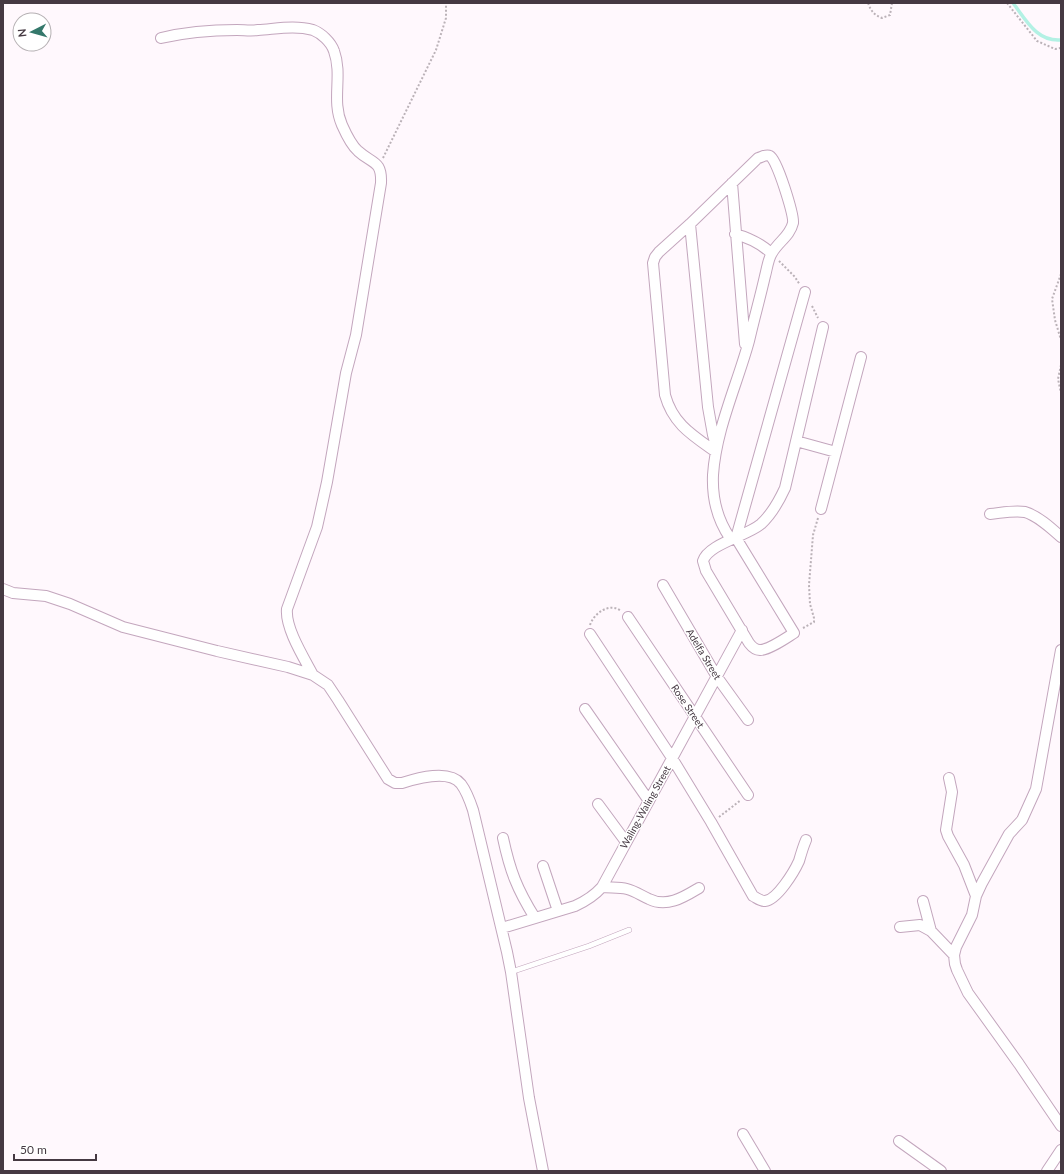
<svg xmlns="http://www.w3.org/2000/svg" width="1064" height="1174" font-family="Lato,sans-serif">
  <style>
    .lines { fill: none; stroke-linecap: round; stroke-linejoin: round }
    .stream { stroke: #b3f1e4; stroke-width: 3.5 }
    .lane-casing { stroke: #c3a6bd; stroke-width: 6 }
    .street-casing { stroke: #c3a6bd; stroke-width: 12 }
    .path { stroke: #bbb2b8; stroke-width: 2; stroke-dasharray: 2 2; stroke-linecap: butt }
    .lane { stroke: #fff; stroke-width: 5 }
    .street { stroke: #fff; stroke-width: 10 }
    .labels { text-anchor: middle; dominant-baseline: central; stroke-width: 3; stroke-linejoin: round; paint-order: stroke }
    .street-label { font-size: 10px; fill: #453942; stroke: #fff }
  </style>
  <rect width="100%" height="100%" fill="#fff8fd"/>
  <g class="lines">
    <!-- stream -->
    <path class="stream" d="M1013,3C1026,20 1037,42 1061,40"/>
    <!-- lane casing -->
    <g class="lane-casing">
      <path id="lane" d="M511,972L589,946L629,930"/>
    </g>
    <!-- street casing -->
    <g class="street-casing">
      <path id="street" d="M161,38C186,32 211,30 237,30C244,30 251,31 258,30C276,29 295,25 313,30C321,33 331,42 334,51C343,76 331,100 342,125C346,134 351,145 358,151C372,164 382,160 381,183L356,335L346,373L327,482L317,527L287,609C285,628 304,658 313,675
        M732,183L745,344
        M690,224L708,407L713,435L716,446
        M735,234C750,238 760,243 771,253
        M805,292L736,538L794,633C786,638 769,650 760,650C755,650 752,647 749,643L706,571L703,561C708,544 747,536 761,524C772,514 779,501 785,488L823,327
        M796,441L836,452
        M716,452C692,435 673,424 665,395L653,263L655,257L659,252L690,224L758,158C762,157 766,154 770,156C777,159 794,215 793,223C790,236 778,242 772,253C768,259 767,269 765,276C760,298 754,319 749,341C737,385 716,429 713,475C712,498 717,519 730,538
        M821,509L861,357
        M990,514C1001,513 1014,510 1025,512C1038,516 1051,528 1061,537
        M663,585L717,677L748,720
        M3,589L13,593L46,596L70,604L123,627L217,651L288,667L313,675L328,685L338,700L388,779L395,783H402C418,778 449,769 461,784C467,792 470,801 473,810L507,952L511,972L529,1098L543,1171
        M628,617L748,795
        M590,634L672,758L711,822L753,896C757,898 760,901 765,901C777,900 794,872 799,861C801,854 803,847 806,840
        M1061,650L1036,789L1022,820L1009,834L982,883L976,896L972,915L956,947L954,955L955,964L957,970L968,993L1019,1064L1061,1126
        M585,709L649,801
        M949,778L952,792L946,830L948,836L964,865L976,896
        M598,804L626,842
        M503,838C510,871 517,889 535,918
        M543,866L558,911
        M602,887C610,888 619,887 627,889C635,891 642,896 649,899C667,908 684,897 699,888
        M923,901L931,931
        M900,927L920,925L931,931L954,955
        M502,928L575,906C586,901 594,896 602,887L742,630
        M743,1134L765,1171
        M899,1141L941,1171
        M1047,1171L1061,1150"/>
    </g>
    <!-- path -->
    <path class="path" d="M868,3C871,11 874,15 882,18L890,15L892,3
      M1007,3L1037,41L1055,49L1061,48
      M383,158L436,50L446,18V3
      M779,261L795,277L800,285
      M1061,274L1052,299L1055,320L1061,340
      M812,306L818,318
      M1061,365L1058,379L1061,393
      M590,625C594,613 610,602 621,611
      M803,628L814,622V618L810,604L809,585L813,535L818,518
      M719,817L741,800"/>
    <!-- lane -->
    <use href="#lane" class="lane"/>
    <!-- street -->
    <use href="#street" class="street"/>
  </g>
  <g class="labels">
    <!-- street labels -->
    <g class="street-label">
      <text transform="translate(704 654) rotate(59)">Adelfa Street</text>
      <text transform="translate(688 706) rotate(56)">Rose Street</text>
      <text transform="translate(645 807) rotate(-61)">Waling-Waling Street</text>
    </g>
  </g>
  <!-- border -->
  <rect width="1064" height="1174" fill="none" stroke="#453942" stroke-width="8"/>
  <!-- north arrow -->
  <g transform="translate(32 32) rotate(264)"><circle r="19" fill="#ffffff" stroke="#b5b0b3"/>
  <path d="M0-3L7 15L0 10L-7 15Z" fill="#34786b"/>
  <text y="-6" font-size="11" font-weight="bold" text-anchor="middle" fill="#453942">N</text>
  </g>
  <!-- scale -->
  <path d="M14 1154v6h82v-6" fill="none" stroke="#453942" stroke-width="2"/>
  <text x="20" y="1154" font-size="12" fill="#453942" stroke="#ffffff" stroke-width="3" paint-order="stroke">50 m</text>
</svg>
